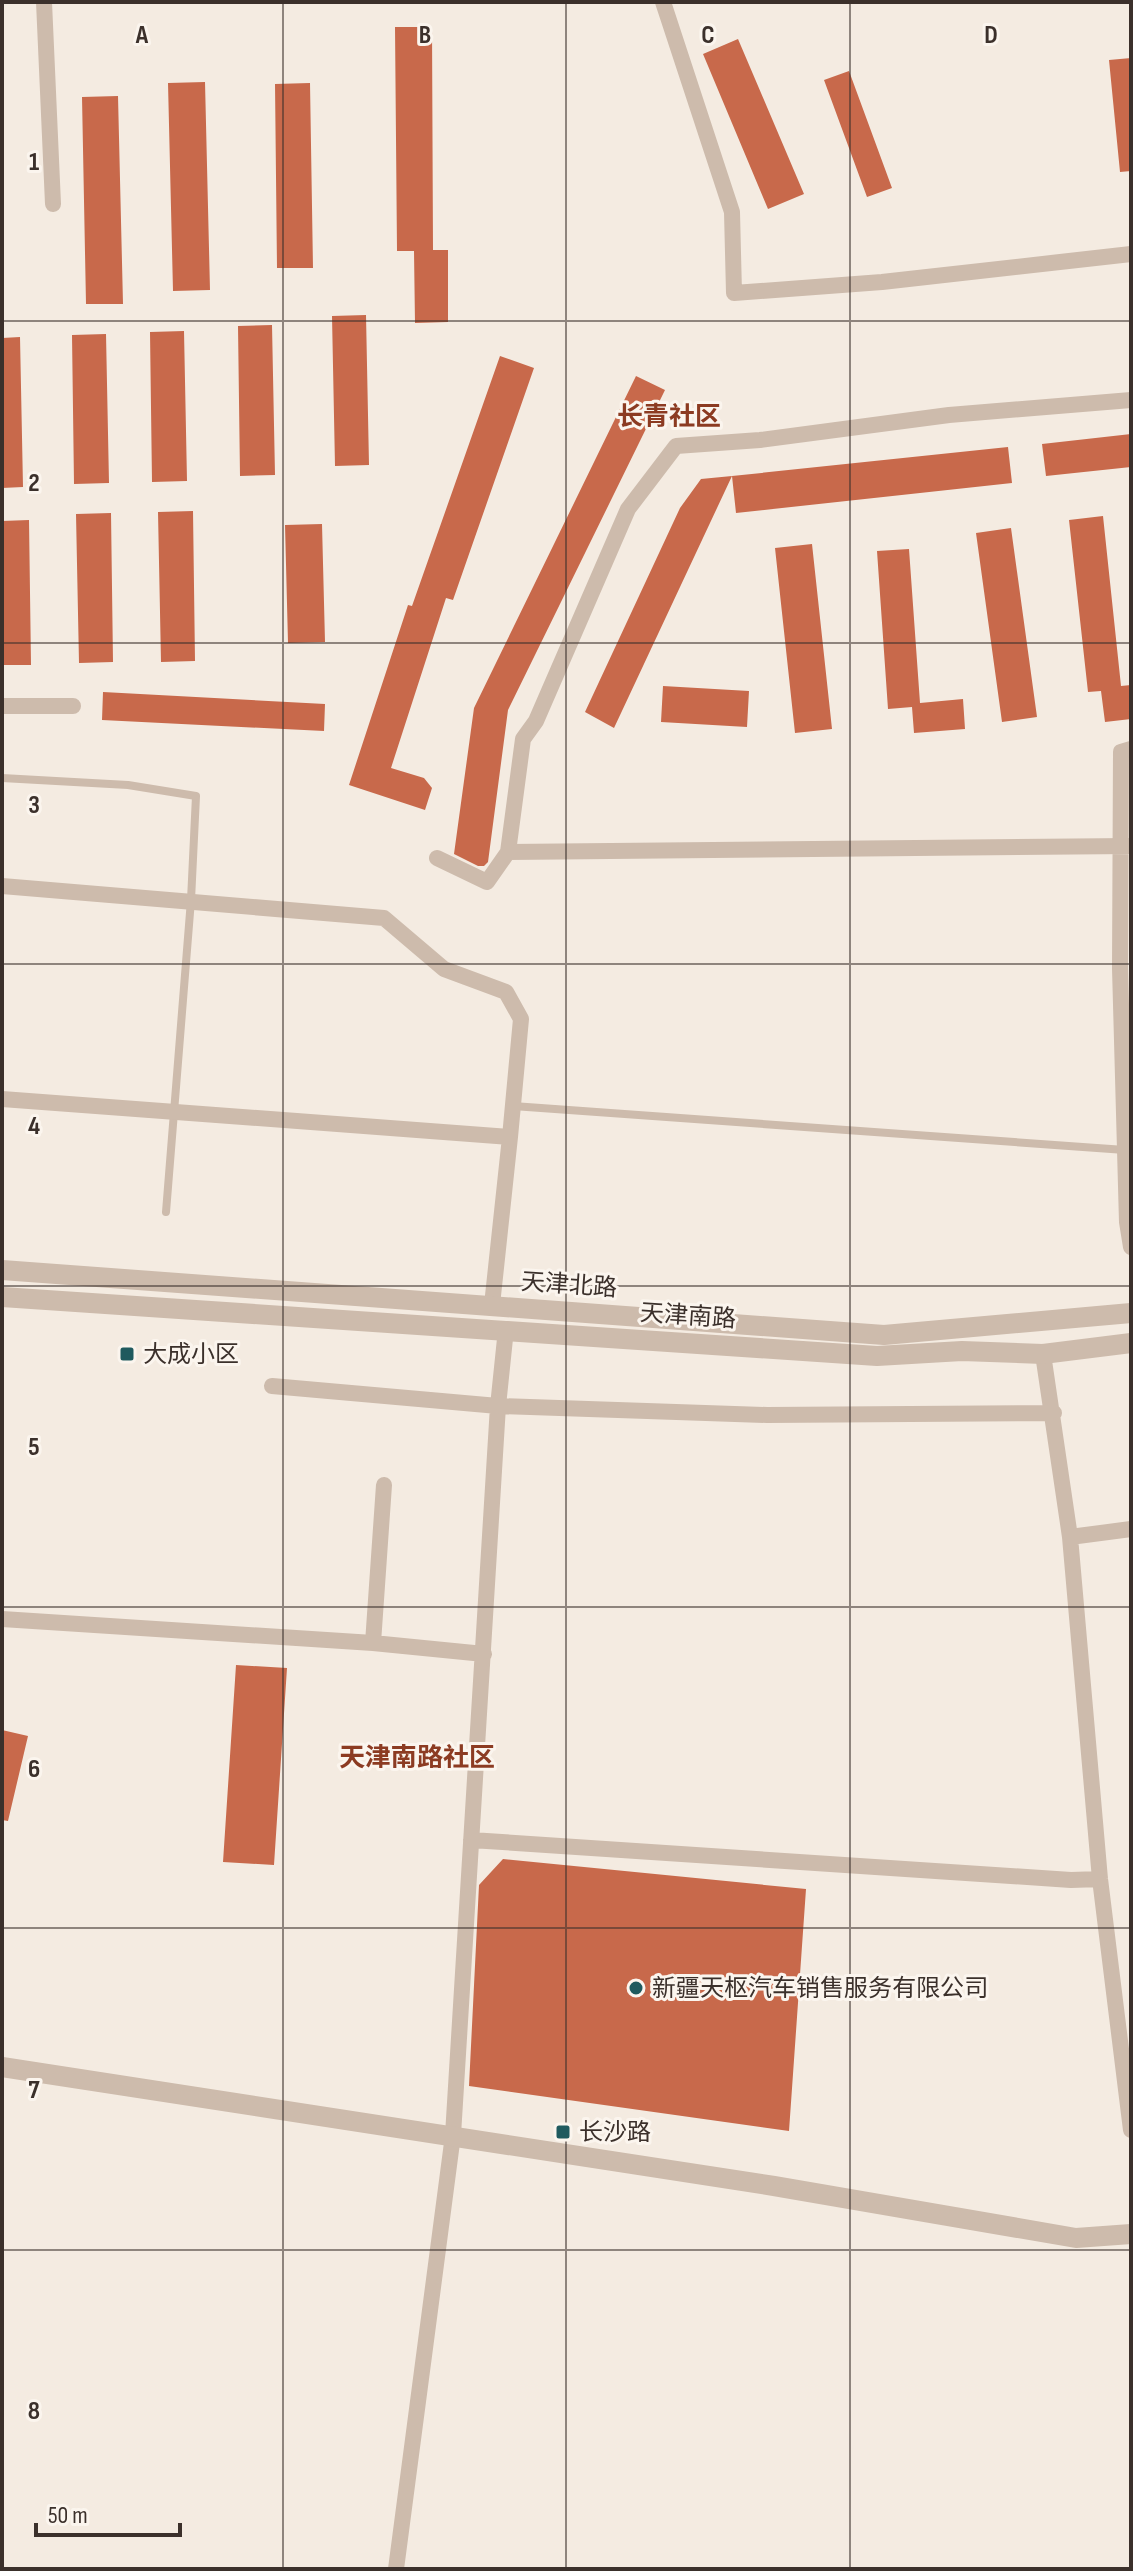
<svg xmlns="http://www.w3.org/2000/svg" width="1133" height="2571" font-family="'Sofia Sans Condensed','Noto Sans SC',sans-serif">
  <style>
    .building { fill: #c8694b }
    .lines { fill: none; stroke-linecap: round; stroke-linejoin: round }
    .service { stroke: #cdbbac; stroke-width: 8 }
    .minor { stroke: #cdbbac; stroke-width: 16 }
    .tertiary { stroke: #cdbbac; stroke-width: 20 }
    .grid { fill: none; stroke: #3b302b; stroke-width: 2; stroke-opacity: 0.55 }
    .poi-dot { fill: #1f5a5e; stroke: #fbf5ee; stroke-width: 3 }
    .labels { text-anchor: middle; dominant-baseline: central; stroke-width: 6; stroke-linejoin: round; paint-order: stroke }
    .street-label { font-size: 24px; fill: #3b302b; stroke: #fbf5ee }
    .poi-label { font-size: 24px; fill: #3b302b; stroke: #fbf5ee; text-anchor: start }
    .neighbourhood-label { font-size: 26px; font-weight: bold; fill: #8c3b22; stroke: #fbf5ee }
    .grid-label { font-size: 26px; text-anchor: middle; font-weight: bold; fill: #3b302b; stroke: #fbf5ee; stroke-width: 6; stroke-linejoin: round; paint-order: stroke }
  </style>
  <rect width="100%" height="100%" fill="#f4ebe1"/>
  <!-- building -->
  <path class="building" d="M395,27H432L433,250H448V322L415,323L414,251H397Z
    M738,39L804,194L768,209L703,54Z
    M1131,58V171L1120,172L1109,60Z
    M849,71L892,188L867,197L824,80Z
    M205,82L210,290L173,291L168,83Z
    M310,83L313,268H277L275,84Z
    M118,96L123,304H86L82,97Z
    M366,315L369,465L335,466L332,316Z
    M272,325L275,475L240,476L238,326Z
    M184,331L187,481L152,482L150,332Z
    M106,334L109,483L74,484L72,335Z
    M20,337L23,487L2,488V338Z
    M500,356L534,368L453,600L446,598L391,768L424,778L432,788L425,810L349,785L408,605L412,606Z
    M636,376L665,390L508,710L488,862L484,866H478L454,854L474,708Z
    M1131,434V467L1046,476L1042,444Z
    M1008,447L1012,483L736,513L732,476Z
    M732,476L614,728L585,712L680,508L701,479Z
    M193,511L195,661L161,662L158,512Z
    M111,513L113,662L79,663L76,514Z
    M1103,516L1121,686L1131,685V719L1105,722L1101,691L1088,692L1069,520Z
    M29,520L31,665H2V521Z
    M322,524L325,642L288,643L285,525Z
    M1011,528L1037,717L1002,722L976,533Z
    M812,544L832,729L795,733L775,548Z
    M909,549L920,703L963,699L965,729L914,733L912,707L888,709L877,551Z
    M663,686L749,691L747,727L661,722Z
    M103,692L325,704L324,731L102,720Z
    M236,1665L287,1668L274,1865L223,1862Z
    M2,1730L28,1736L8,1821L2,1820Z
    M503,1859L806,1889L789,2131L469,2086L479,1885Z"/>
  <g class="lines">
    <!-- service -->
    <path class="service" d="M2,778L128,785L196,796L191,900L166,1212
      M513,1106L1125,1150"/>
    <!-- minor -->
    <path class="minor" d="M44,2L53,204
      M663,2L732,212L734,293L882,282L1131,254
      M2,706H73
      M1131,749L1121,752L1120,968L1127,1222L1131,1247
      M508,852L1131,846
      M437,858L487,882L508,852L523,739L536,721L628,509L676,446L760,440L949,415L1131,400
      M2,886L384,918L444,969L506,992L521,1019L510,1137
      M2,1099L510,1137L492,1305
      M1043,1354L1070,1537L1100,1879L1131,2130
      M272,1386L498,1406L767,1415L1054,1413
      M1070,1537L1131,1529
      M2,1619L373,1643L484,1654
      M373,1643L384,1485
      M471,1840L1071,1880L1100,1879
      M396,2569L453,2135L498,1406L506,1329"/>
    <!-- tertiary -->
    <path class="tertiary" d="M2,1270L884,1335L1131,1313
      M2,1297L877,1356L962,1351L1043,1354L1131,1343
      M2,2067L774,2186L1076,2238L1131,2234"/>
  </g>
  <!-- grid -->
  <path class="grid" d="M283,2V2569M566,2V2569M850,2V2569M2,321H1131M2,643H1131M2,964H1131M2,1286H1131M2,1607H1131M2,1928H1131M2,2250H1131"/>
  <!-- markers -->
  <g class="poi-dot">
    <rect x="119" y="1346" width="16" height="16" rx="4"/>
    <circle cx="636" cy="1988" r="8"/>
    <rect x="555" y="2124" width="16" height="16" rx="4"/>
  </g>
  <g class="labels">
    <!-- street labels -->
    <g class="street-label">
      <text transform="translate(569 1285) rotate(4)">天津北路</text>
      <text transform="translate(688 1316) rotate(4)">天津南路</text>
    </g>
    <!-- poi labels -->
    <g class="poi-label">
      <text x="143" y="1354">大成小区</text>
      <text x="652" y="1988">新疆天枢汽车销售服务有限公司</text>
      <text x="579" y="2132">长沙路</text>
    </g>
    <!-- neighbourhood labels -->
    <g class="neighbourhood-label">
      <text x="669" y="417">长青社区</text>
      <text x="417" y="1758">天津南路社区</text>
    </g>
  </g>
  <g class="grid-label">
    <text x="142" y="43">A</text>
    <text x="425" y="43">B</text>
    <text x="708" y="43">C</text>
    <text x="991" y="43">D</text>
    <text x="34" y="170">1</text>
    <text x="34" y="491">2</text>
    <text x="34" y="813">3</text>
    <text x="34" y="1134">4</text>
    <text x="34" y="1455">5</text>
    <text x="34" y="1777">6</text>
    <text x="34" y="2098">7</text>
    <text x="34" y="2419">8</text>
  </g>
  <!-- border -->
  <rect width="1133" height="2571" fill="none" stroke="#3b302b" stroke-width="8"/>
  <!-- scale -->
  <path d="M36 2523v12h144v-12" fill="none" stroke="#3b302b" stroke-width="4"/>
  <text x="48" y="2523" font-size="24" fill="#3b302b" stroke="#fbf5ee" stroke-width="6" paint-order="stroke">50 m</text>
</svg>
